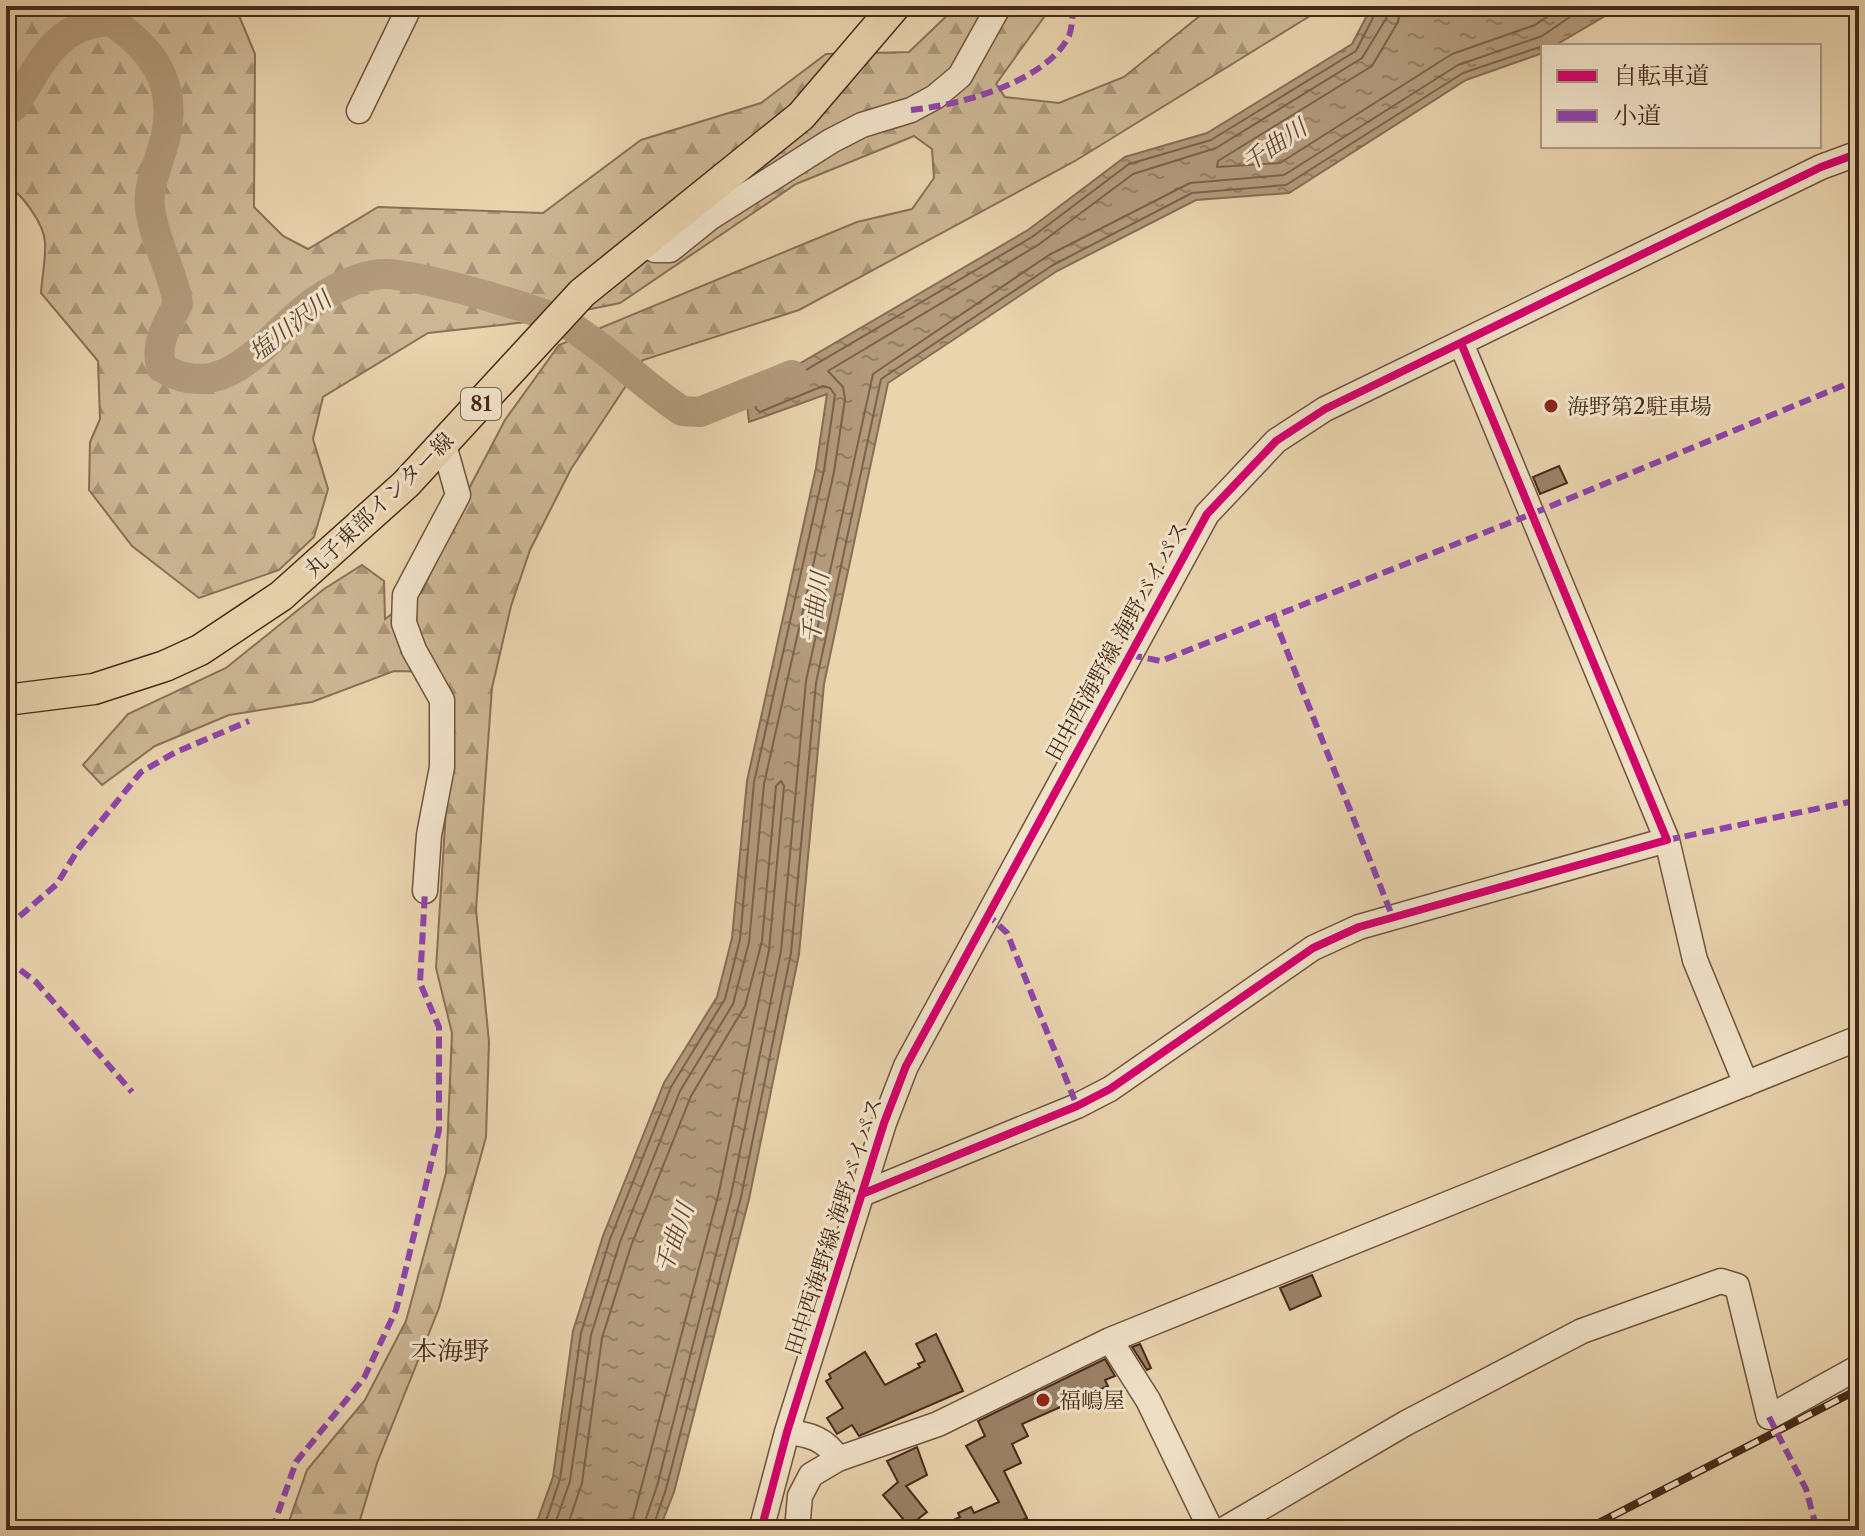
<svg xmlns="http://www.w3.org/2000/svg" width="1865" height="1536" font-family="'Libre Caslon Text','Noto Serif JP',serif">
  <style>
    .forest { fill: url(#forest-firs); stroke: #8a7057; stroke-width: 2 }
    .water { fill: url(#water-ripples); stroke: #876d54; stroke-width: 2 }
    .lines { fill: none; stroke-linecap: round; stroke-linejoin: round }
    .shore { stroke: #7c624a; stroke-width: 2 }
    .river { stroke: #b29a7b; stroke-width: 30 }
    .building { fill: #9b8266; stroke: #472919; stroke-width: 2 }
    .minor-casing { stroke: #70543e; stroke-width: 27 }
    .major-casing { stroke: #472919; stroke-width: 33 }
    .minor { stroke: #f1e3ca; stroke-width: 24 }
    .major { stroke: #e9d4ae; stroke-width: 30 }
    .rail-casing { stroke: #472919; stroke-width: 8 }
    .rail { stroke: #f1e3ca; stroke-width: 5; stroke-dasharray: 15; stroke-linecap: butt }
    .quiet { stroke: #8e44ad; stroke-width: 6; stroke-dasharray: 12 6; stroke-linecap: butt }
    .cycleway-casing { stroke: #f1e3ca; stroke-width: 13 }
    .cycleway { stroke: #d6006c; stroke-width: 8 }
    .poi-dot { fill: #8f2418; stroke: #f1e3ca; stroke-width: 3 }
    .labels { text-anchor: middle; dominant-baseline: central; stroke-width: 6; stroke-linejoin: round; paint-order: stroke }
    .shield { fill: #f1e3ca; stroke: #7a614e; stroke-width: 2 }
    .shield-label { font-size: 20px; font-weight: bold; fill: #472919 }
    .poi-label { font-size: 22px; fill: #472919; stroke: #f1e3ca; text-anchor: start }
    .street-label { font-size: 22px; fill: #472919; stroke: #f1e3ca }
    .water-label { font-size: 24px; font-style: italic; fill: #624532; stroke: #f1e3ca }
    .quarter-label { font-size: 26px; fill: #472919; stroke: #f1e3ca }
  </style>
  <defs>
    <pattern id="forest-firs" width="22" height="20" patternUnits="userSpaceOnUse" patternTransform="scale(2)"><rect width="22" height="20" fill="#cdb795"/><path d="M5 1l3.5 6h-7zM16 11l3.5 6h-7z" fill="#a89579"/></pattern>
    <pattern id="water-ripples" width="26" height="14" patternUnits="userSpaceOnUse" patternTransform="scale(2)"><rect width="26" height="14" fill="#b29a7b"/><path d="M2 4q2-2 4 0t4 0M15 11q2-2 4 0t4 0" fill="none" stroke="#937e64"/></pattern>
  </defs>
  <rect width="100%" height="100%" fill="#e9d4ae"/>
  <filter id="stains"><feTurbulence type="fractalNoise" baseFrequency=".0025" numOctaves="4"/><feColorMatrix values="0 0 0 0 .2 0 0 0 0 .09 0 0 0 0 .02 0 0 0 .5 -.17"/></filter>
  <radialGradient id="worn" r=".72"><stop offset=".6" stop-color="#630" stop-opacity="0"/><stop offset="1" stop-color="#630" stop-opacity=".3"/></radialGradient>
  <!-- forest -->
  <path class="forest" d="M6,6H235L255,54L254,207L283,236L308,249L378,207L543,213L641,140L761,103L826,54L909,52L957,6H1052L996,84L1005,97L1059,103L1124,77L1212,6H1326L1075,161L799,310L643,360L571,469L530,550L511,606L492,688L476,909L489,1042L486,1137L439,1308L377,1463L357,1530H286L307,1470L365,1400L406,1321L446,1173L452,1033L436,968L453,699L438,672L394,671L312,702L229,715L155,746L102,785L83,765L128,714L226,668L324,589L362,565L384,581L385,619L422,592L463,500L505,420L559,345L857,222L912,209L934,178L932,149L914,136L796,184L620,303L527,322L428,333L323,397L313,439L328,489L314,537L279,570L199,598L132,546L89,490L90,442L100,419L98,361L41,293C42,277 46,258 45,242C44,225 22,192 6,186Z"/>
  <!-- water -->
  <path class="water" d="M1372,6H1622L1554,46H1543L1540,54L1466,80L1289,193L1196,200L1057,271L888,383L824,684L799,954L749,1199L674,1492L659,1530H534L553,1477L573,1331L603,1236L664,1083L717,997L732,938L747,781L816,468L827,394L749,422L746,395L1028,230L1125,157L1207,133L1352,44Z"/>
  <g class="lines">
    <!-- shore -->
    <path class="shore" d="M1401,6L1398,22L1372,66L1218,161L1217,167L1280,163L1452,54L1535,25L1563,6
      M543,1530L560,1479L581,1333L610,1239L671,1087L725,999L740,939L754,782L824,470L835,395L830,388L823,386L760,412L756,409L755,400L1032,237L1129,164L1211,140L1356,51L1379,6
      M553,1530L570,1481L591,1335L620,1242L680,1091L733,1004L749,942L764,784L834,472L845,399L843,387L828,371L1038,245L1133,174L1216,148L1362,58L1387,17L1389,6
      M566,1530L582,1483L602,1338L631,1246L691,1096L745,1006L762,941L776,786L781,781L784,786L769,950L719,1192L630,1530
      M642,1530L657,1486L731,1195L781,951L806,681L873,374L1049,255L1190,183L1284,175L1458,65L1542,36L1586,6
      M652,1530L666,1489L741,1197L791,953L816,683L881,379L1053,265L1192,193L1286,185L1463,73L1543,46"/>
    <!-- river -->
    <path class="river" d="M6,112L14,106C42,63 54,24 111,21C152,49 177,82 166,135C161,159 147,184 150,208C154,241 173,271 178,304C167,325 155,343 161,367C224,407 266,338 310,305C330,290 357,276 382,274C411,272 544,310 570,326C610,351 643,385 682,411L700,412L792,375"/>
  </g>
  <!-- building -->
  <path class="building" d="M1559,466L1567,483L1540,494L1533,477Z
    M1312,1275L1321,1296L1290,1310L1280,1288Z
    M936,1334L963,1391L859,1436L852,1425L837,1434L827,1418L843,1408L826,1381L831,1378L829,1374L865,1352L885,1385L920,1367L918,1364L925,1361L916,1344Z
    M1140,1344L1151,1368L1147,1370L1132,1347Z
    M1105,1359L1115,1376L1105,1380L1108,1386L1022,1424L1028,1436L1012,1444L1021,1463L1004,1471L1027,1518L1022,1520L1028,1530H932L960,1517L958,1513L971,1507L974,1513L999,1502L966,1446L985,1436L978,1421Z
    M917,1447L927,1475L906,1486L927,1512L909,1526L883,1495L898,1482L887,1461Z"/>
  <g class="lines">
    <!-- minor casing -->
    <g class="minor-casing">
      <path id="minor" d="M359,111L410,6
        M641,242L655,250H670L711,217L831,141L862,125L911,110L935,97L960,76L999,6
        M1461,343L1667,840L1695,960L1746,1084
        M425,891L429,835L442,767V700L414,650L404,623L405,595L458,495L444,445
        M862,1194L1077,1106L1110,1089L1313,948L1359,927L1667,840
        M1110,1340L1148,1400L1211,1530
        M787,1432C809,1434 826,1439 838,1459
        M761,1530L787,1432L884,1123L906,1066L1207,514L1276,441L1325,409L1821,167L1859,153
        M797,1530L800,1496L811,1475L838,1459L938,1424L1110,1340L1859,1038
        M1223,1530L1406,1423L1582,1331L1721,1281L1737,1286L1769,1417L1859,1367"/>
    </g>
    <!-- major casing -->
    <g class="major-casing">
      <path id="major" d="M6,700L94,689L165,666L200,650L281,596L406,484L582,293L801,116L895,6"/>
    </g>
    <!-- minor -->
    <use href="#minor" class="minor"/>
    <!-- major -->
    <use href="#major" class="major"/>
    <!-- rail casing -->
    <g class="rail-casing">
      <path id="rail" d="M1585,1530L1859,1389"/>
    </g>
    <!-- rail -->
    <use href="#rail" class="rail"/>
    <!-- quiet -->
    <path class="quiet" d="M911,110C959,105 1045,83 1069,36C1073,26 1071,16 1075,6
      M1273,616L1393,918
      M1130,655L1161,661L1534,513L1859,379
      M1667,840L1859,800
      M986,913L1007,933L1077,1106
      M6,928L57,884L79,848L141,772L176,752L249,721
      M6,959L36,982L132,1092
      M1769,1417L1806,1489L1817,1530
      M272,1530L296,1462L364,1378L396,1310L439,1130V1027L420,983L425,891"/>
    <!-- cycleway casing -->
    <g class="cycleway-casing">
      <path id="cycleway" d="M862,1194L1077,1106L1110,1089L1313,948L1359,927L1667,840L1461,343
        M761,1530L787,1432L884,1123L906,1066L1207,514L1276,441L1325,409L1821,167L1859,153"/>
    </g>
    <!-- cycleway -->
    <use href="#cycleway" class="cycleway"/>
  </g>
  <!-- markers -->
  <g class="poi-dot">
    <circle cx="1551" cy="406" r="8"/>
    <circle cx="1043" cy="1400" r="8"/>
  </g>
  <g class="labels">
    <!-- shield labels -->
    <rect class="shield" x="461" y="388" width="40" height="32" rx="6"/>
    <g class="shield-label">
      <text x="481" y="404">81</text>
    </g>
    <!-- poi labels -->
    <g class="poi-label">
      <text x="1567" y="406">海野第2駐車場</text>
      <text x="1059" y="1400">福嶋屋</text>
    </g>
    <!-- street labels -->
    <g class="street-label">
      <text transform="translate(379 505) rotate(-44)">丸子東部インター線</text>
      <text transform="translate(1117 641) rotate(-61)">田中西海野線 海野バイパス</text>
      <text transform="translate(834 1226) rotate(-72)">田中西海野線 海野バイパス</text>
    </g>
    <!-- water labels -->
    <g class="water-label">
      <text transform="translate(1274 145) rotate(-34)">千曲川</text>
      <text transform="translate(290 326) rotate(-38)">塩川沢川</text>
      <text transform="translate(815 608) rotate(-82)">千曲川</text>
      <text transform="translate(674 1238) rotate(-71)">千曲川</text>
    </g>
    <!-- quarter labels -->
    <g class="quarter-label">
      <text x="450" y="1351">本海野</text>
    </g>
  </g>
  <!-- margin -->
  <rect width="1865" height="1536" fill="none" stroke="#e9d4ae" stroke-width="32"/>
  <rect x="8" y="8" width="1849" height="1520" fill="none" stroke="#472919" stroke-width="4"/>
  <rect x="16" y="16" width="1833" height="1504" fill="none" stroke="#472919" stroke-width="2"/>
  <!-- legend -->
  <rect x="1541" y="44" width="280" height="104" fill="#f1e3ca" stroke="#ad9983" stroke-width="2"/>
  <rect x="1557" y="70" width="40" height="12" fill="#d6006c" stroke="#ad9983" stroke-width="2"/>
  <text x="1613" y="84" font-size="24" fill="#472919">自転車道</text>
  <rect x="1557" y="110" width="40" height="12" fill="#8e44ad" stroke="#ad9983" stroke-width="2"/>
  <text x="1613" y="124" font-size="24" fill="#472919">小道</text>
  <rect width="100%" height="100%" filter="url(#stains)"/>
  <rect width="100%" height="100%" fill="url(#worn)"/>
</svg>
